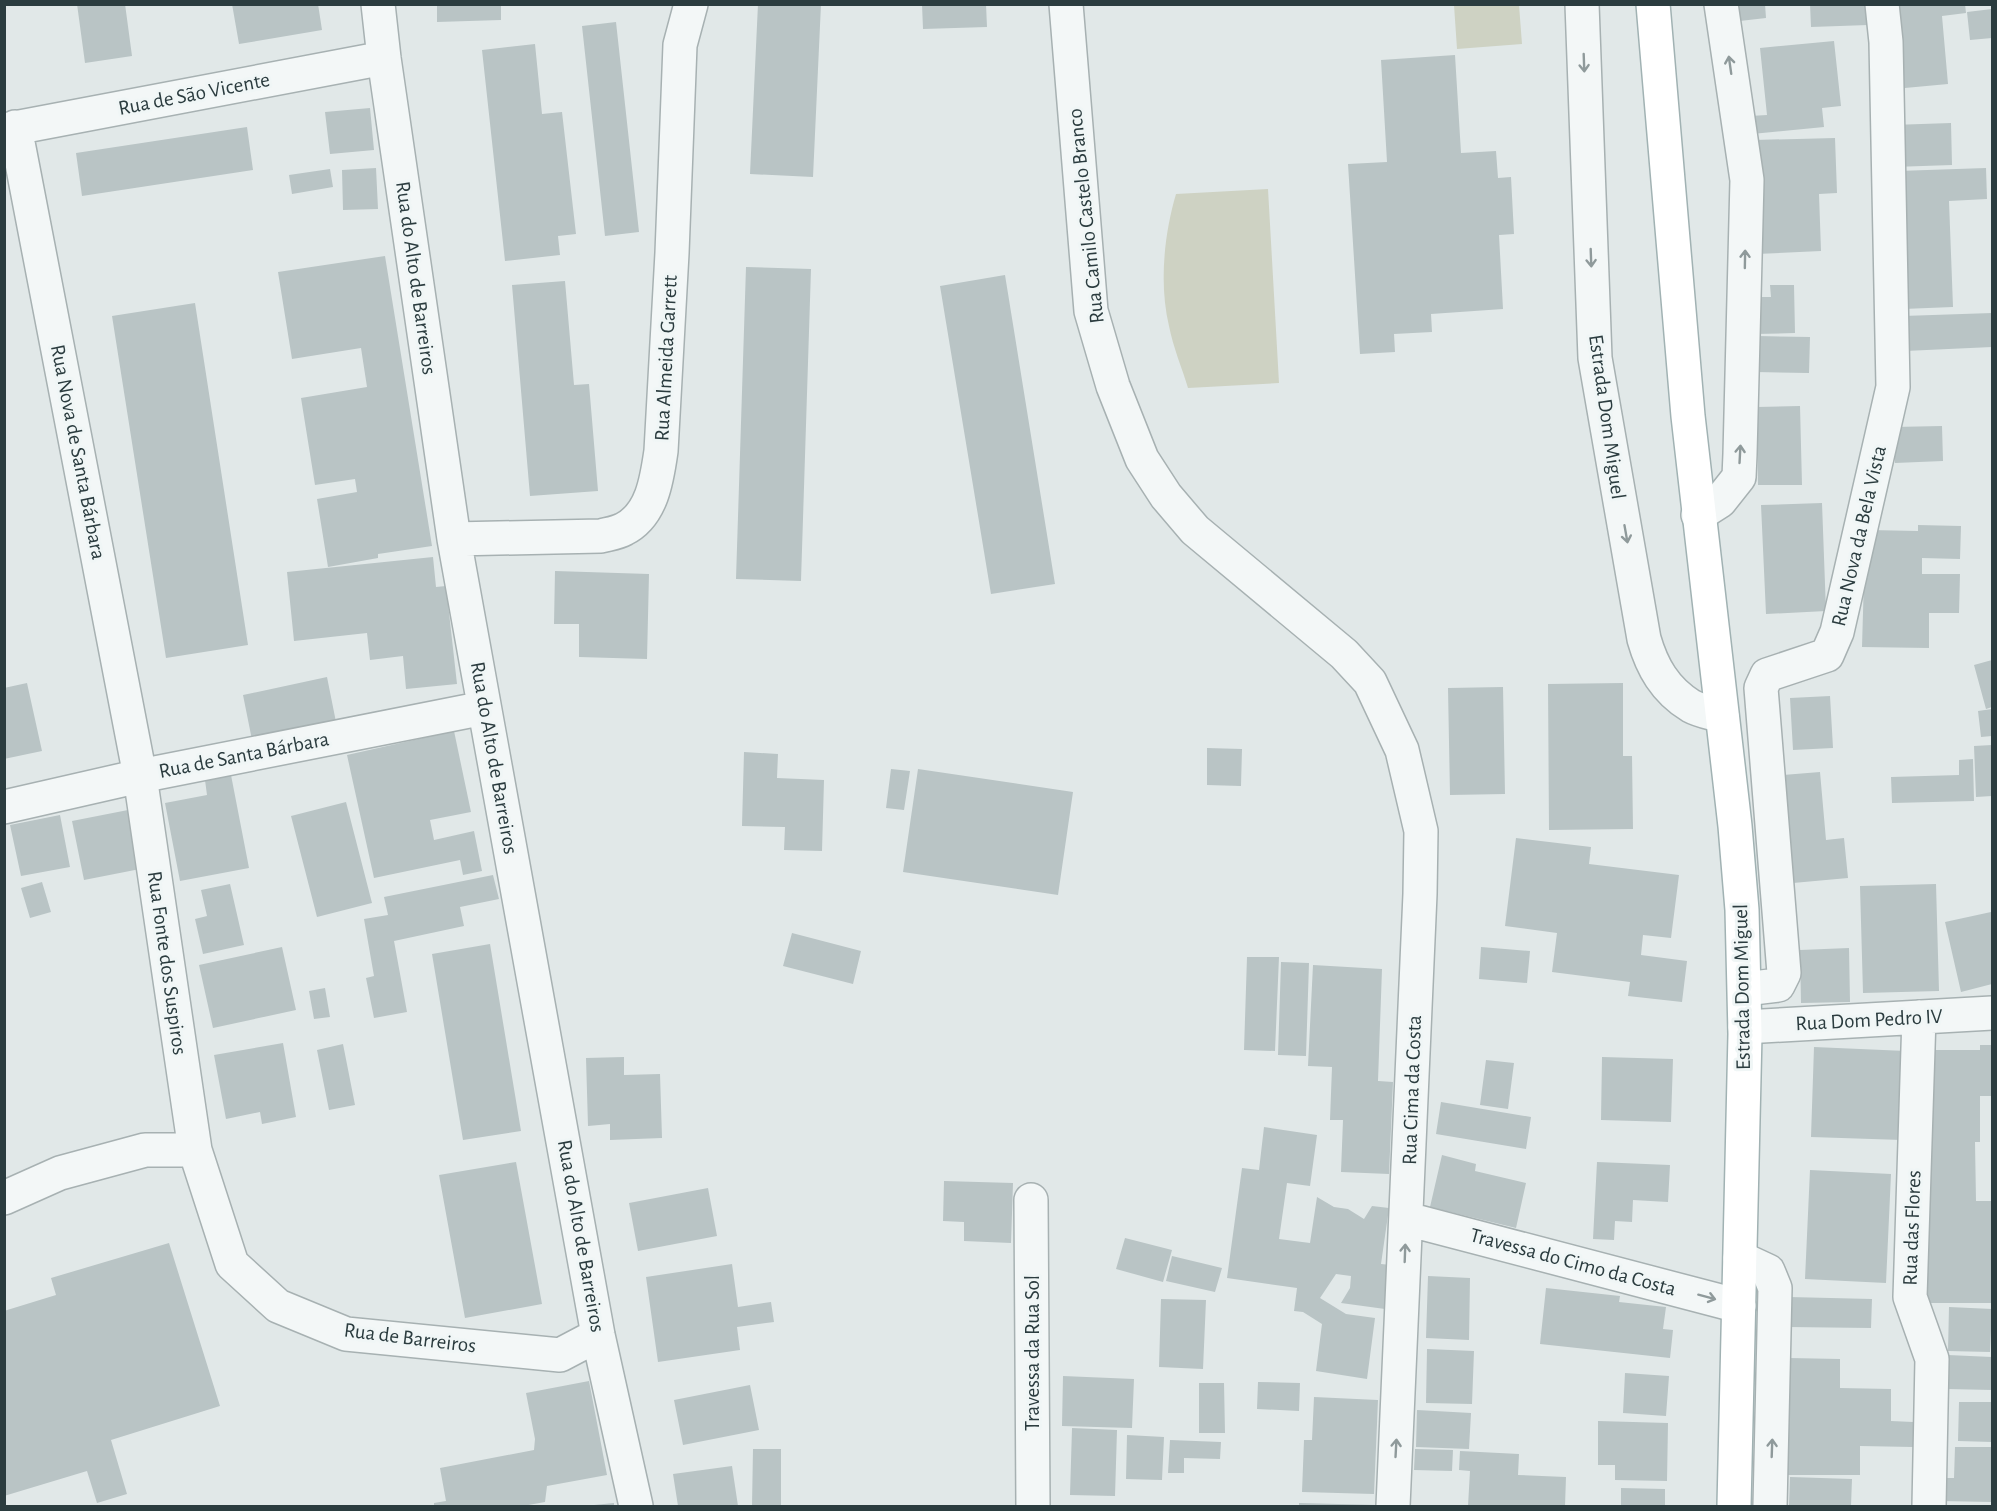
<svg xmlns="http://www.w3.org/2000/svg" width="1997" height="1511" font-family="'Alegreya Sans',sans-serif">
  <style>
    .green { fill: #ced2c3 }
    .building { fill: #b9c4c5 }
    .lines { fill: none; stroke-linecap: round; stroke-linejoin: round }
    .minor-casing { stroke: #a7b1b2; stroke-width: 36 }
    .major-casing { stroke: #a1b2b3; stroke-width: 36 }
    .minor { stroke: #f3f7f7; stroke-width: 33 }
    .major { stroke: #fff; stroke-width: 33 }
    .oneway { stroke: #8f9a9b }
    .labels { text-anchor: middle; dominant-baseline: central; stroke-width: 6; stroke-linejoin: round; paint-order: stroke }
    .street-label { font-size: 21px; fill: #2b3c3f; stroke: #f0f6f6 }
  </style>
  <rect width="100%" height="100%" fill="#e1e8e8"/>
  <!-- green -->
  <path class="green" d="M1454,5H1519L1522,44L1457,49Z
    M1268,189L1279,383L1188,388C1182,368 1173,347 1169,326C1159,284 1164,235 1176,194Z"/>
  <!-- building -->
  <path class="building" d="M77,4H125L132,56L85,63Z
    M232,4H318L322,30L239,44Z
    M437,4H501V20L437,22Z
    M758,4H821L813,177L750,174Z
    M922,4H986L987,27L923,29Z
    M1729,4H1765L1766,18L1731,22Z
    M1810,4H1867L1868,25L1811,27Z
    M1886,4H1965L1966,13L1942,16L1948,84L1894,89Z
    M1992,9V38L1970,40L1967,12Z
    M616,22L639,232L605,236L582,26Z
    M1834,41L1841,106L1822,108L1824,127L1752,134L1750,116L1767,115L1760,48Z
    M535,44L542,114L562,112L576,234L558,236L560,255L505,261L482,50Z
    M1455,55L1461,153L1496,151L1498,178L1511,177L1514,234L1499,235L1503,309L1431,314L1432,332L1394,334L1395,352L1360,354L1348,164L1387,162L1381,60Z
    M370,108L374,150L330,154L325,112Z
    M1951,123L1952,165L1893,167L1892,125Z
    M247,127L253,170L82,196L76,153Z
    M1835,138L1837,193L1819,194L1821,251L1757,254L1754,140Z
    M376,168L378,209L343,210L342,170Z
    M1986,168L1987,199L1949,201L1953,307L1903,309L1898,171Z
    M330,169L333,187L292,194L289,175Z
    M385,256L432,546L378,554V558L328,567L317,499L357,492L355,479L315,485L301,398L367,387L361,348L292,359L278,272Z
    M746,267L811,269L801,581L736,579Z
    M1005,275L1055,584L991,594L940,286Z
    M565,281L574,385L589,384L598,491L530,496L512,285Z
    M1770,285H1794L1795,333L1755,334L1754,297H1771Z
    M195,303L248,645L166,658L112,316Z
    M1992,313V347L1905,351L1903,316Z
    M1757,336L1810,337L1809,373L1756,372Z
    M1800,406L1802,485H1758L1757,407Z
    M1942,426L1943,461L1895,463L1894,427Z
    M1822,503L1826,611L1766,614L1761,505Z
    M1918,525L1961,526L1960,559L1922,558V574H1960L1959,613H1929V648L1862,647L1864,578H1868L1869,530L1918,531Z
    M433,557L436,587L446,586L457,684L406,689L403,656L370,660L367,633L294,641L287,572Z
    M555,571L649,574L647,659L579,657V624H554Z
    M1992,660V707L1986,709L1974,665Z
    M327,677L337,727L253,745L243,695Z
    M27,683L42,751L4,759V688Z
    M1623,683V756H1632L1633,829L1549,830L1548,684Z
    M1503,687L1505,794L1450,795L1448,688Z
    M1830,696L1833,748L1793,750L1790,698Z
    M1992,709V736L1981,737L1978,711Z
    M454,731L471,812L430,820L434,840L474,831L482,871L463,875L460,860L374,878L347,755Z
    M1992,745V796L1976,797L1974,746Z
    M1207,748L1242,749L1241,786L1207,785Z
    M744,752L778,754L777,778L824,780L822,851L784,850L785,827L742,826Z
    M1973,759L1974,801L1892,803L1891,777L1959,775V760Z
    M891,769L910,771L904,810L886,808Z
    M918,769L1073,792L1058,895L903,872Z
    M1820,772L1826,840L1844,838L1848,878L1793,883L1783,775Z
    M231,775L249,868L180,881L165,803L207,795L205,780Z
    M346,802L372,903L317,917L291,816Z
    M128,810L140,869L84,880L72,821Z
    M60,815L70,867L21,876L10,825Z
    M1516,838L1591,847L1589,864L1679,875L1671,938L1643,935L1641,955L1687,961L1682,1002L1628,996L1630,982L1552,972L1557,933L1505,926Z
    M493,875L499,899L460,907L464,926L394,941L407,1012L374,1018L366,978L374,976L364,919L388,915L384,897Z
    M42,882L51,912L30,918L21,888Z
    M230,884L244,945L203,954L195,919L207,916L201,890Z
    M1936,884L1939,991L1863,993L1860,886Z
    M1991,912L1992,984L1961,992L1945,922Z
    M792,933L861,951L853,984L783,966Z
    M490,944L521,1131L463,1140L432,954Z
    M282,947L296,1010L213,1028L199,965Z
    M1481,947L1530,951L1527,983L1479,979Z
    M1849,948L1850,1002L1801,1003L1800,950Z
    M1247,957H1279L1275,1051L1244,1050Z
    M1281,962L1309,963L1306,1056L1278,1055Z
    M1313,965L1382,969L1378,1081L1393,1082L1389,1174L1341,1172L1343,1120H1330L1332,1067L1308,1066Z
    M325,988L330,1017L314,1019L309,991Z
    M283,1043L296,1117L262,1124L260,1112L226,1119L214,1055Z
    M343,1044L355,1105L329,1110L317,1050Z
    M1980,1045H1992V1096H1980V1142H1975L1976,1201H1992V1303H1926L1925,1050H1980Z
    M1814,1047L1906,1051L1902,1140L1811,1137Z
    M624,1057V1075L660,1074L662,1138L610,1140V1124L588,1126L586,1058Z
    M1602,1057L1673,1059L1671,1122L1601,1120Z
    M1486,1060L1514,1063L1508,1109L1480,1105Z
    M1441,1102L1531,1117L1526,1149L1436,1134Z
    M1264,1127L1317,1135L1310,1186L1287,1183L1279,1239L1310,1243L1317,1197L1334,1207L1348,1209L1364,1219L1372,1206L1389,1208L1381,1264L1391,1265L1385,1309L1341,1303L1350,1288L1351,1276L1336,1274L1320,1298L1346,1314L1375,1318L1367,1379L1316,1371L1322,1324L1303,1312L1294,1311L1297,1288L1227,1278L1242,1168L1259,1170Z
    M1442,1155L1476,1164L1475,1171L1526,1183L1516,1228L1430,1207Z
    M516,1162L542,1304L465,1318L439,1175Z
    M1597,1162L1670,1165L1668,1202L1633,1200L1632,1222L1615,1221L1614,1240L1593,1239Z
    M1810,1170L1891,1174L1886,1283L1805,1279Z
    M944,1181L1013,1183L1011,1243L964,1241V1222L943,1221Z
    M708,1188L717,1236L638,1251L629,1203Z
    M1125,1238L1172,1250L1163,1282L1116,1269Z
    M169,1243L220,1406L111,1440L127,1494L97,1503L87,1471L4,1496V1311L56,1295L51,1278Z
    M1172,1256L1222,1268L1215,1292L1166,1281Z
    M732,1264L738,1307L771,1302L774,1322L737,1327L740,1350L658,1362L646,1277Z
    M1428,1276L1470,1278L1469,1340L1426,1338Z
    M1546,1288L1620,1296L1619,1302L1666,1307L1663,1329L1673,1330L1670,1358L1540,1344Z
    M1789,1297L1872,1299L1871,1328L1789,1327Z
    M1161,1299L1206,1300L1203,1369L1159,1367Z
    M1949,1307L1992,1309L1990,1352L1948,1351Z
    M1427,1349L1474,1351L1472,1404L1426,1403Z
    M1948,1355L1992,1357V1390L1947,1389Z
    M1789,1358L1840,1359V1388L1891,1389V1421L1913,1422V1447L1860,1446V1475H1788Z
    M1625,1373L1669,1376L1666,1416L1623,1413Z
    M1063,1376L1134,1379L1132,1428L1062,1426Z
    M589,1381L607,1475L547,1486L545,1502L523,1506H434V1503L446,1501L440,1468L534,1450L535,1439L526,1393Z
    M1258,1382L1300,1383L1299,1411L1257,1409Z
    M1199,1383H1224L1225,1433H1199Z
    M750,1385L759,1430L683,1445L674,1400Z
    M1314,1397L1378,1400L1374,1494L1302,1492L1304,1440H1312Z
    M1959,1402H1992V1442L1958,1441Z
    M1417,1410L1471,1413L1469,1449L1416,1447Z
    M1598,1421L1668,1423L1667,1481L1615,1480V1465H1598Z
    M1072,1428L1117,1430L1115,1496L1070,1495Z
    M1127,1435L1164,1437L1162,1480L1126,1479Z
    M1170,1440L1221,1442L1220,1459L1184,1458V1473H1168Z
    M1955,1447H1992V1502L1940,1501L1941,1478H1954Z
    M753,1449H781V1506H752Z
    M1415,1449L1453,1450L1452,1471L1414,1470Z
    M1460,1451L1519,1454L1518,1475L1566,1477L1565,1506H1468L1470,1471L1459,1470Z
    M732,1466L738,1506H678L673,1474Z
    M1790,1477L1852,1479L1851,1506H1789Z
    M1621,1488L1665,1489V1506H1621Z
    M614,1503V1506H595L594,1505Z
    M1299,1503L1378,1505V1506H1299Z"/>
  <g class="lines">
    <!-- minor casing -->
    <g class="minor-casing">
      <path id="minor" d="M378,4L384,58L454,539L598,1335L636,1506
        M1066,4L1091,311L1113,386L1142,459L1166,496L1195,530L1344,654L1370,682L1402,750L1421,831L1420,894L1393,1506
        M1582,4L1595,358L1644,639C1652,667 1665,690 1691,706C1700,711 1712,713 1722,716
        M15,127L140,776L195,1150L232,1264L278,1306L346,1334L560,1355L598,1335
        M4,130L384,58
        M1698,515L1720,501L1739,477L1740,454L1747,180L1721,4
        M454,539L601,536C608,534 617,533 624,529C652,515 657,479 661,451L672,253L680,45L691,4
        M4,807L140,776L484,708
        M1745,989L1778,985L1784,973L1761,688L1767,675L1827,655L1837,632L1893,387L1886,42L1882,4
        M1919,1017L1910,1297L1932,1359L1929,1506
        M1745,1027L1992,1013
        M4,1198L60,1173L145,1150H195
        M1031,1200L1033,1506
        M1407,1219L1739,1306
        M1740,1258L1768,1271L1775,1288L1770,1506"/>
    </g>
    <!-- major casing -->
    <g class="major-casing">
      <path id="major" d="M1653,4L1688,416L1735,826L1742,910L1745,1034L1734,1506"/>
    </g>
    <!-- minor -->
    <use href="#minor" class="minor"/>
    <!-- major -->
    <use href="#major" class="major"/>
  </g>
  <!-- one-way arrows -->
  <defs><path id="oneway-shaft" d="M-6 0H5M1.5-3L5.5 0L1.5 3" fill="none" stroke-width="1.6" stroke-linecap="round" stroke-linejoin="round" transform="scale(1.5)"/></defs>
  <g class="oneway">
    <use href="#oneway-shaft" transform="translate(1584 63) rotate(88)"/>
    <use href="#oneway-shaft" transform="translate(1730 65) rotate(-98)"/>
    <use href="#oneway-shaft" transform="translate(1591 258) rotate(88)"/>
    <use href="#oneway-shaft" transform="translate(1745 259) rotate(-89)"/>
    <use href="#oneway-shaft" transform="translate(1740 454) rotate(-87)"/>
    <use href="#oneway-shaft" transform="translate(1626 534) rotate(80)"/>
    <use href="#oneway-shaft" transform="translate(1405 1253) rotate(-88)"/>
    <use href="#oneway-shaft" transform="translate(1707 1297) rotate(15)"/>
    <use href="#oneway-shaft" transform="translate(1396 1448) rotate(-87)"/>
    <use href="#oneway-shaft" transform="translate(1772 1448) rotate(-88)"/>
  </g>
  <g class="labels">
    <!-- street labels -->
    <g class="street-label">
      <text transform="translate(194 94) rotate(-11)">Rua de São Vicente</text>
      <text transform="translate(1086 216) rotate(-96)">Rua Camilo Castelo Branco</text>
      <text transform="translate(416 278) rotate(82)">Rua do Alto de Barreiros</text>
      <text transform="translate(666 358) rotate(-87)">Rua Almeida Garrett</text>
      <text transform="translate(1607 417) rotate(82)">Estrada Dom Miguel</text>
      <text transform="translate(78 452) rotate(79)">Rua Nova de Santa Bárbara</text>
      <text transform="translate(1859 536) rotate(-77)">Rua Nova da Bela Vista</text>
      <text transform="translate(244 755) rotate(-11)">Rua de Santa Bárbara</text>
      <text transform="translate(494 758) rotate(80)">Rua do Alto de Barreiros</text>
      <text transform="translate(167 963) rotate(82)">Rua Fonte dos Suspiros</text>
      <text transform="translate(1742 987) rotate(-91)">Estrada Dom Miguel</text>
      <text transform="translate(1869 1020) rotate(-3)">Rua Dom Pedro IV</text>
      <text transform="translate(1412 1090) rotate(-88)">Rua Cima da Costa</text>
      <text transform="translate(1912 1228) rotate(-88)">Rua das Flores</text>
      <text transform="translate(581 1236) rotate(80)">Rua do Alto de Barreiros</text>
      <text transform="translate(1573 1262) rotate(15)">Travessa do Cimo da Costa</text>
      <text transform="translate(410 1338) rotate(7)">Rua de Barreiros</text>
      <text transform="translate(1032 1353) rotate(-90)">Travessa da Rua Sol</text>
    </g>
  </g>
  <!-- border -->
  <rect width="1997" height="1511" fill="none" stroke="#2b3c3f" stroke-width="12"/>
</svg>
